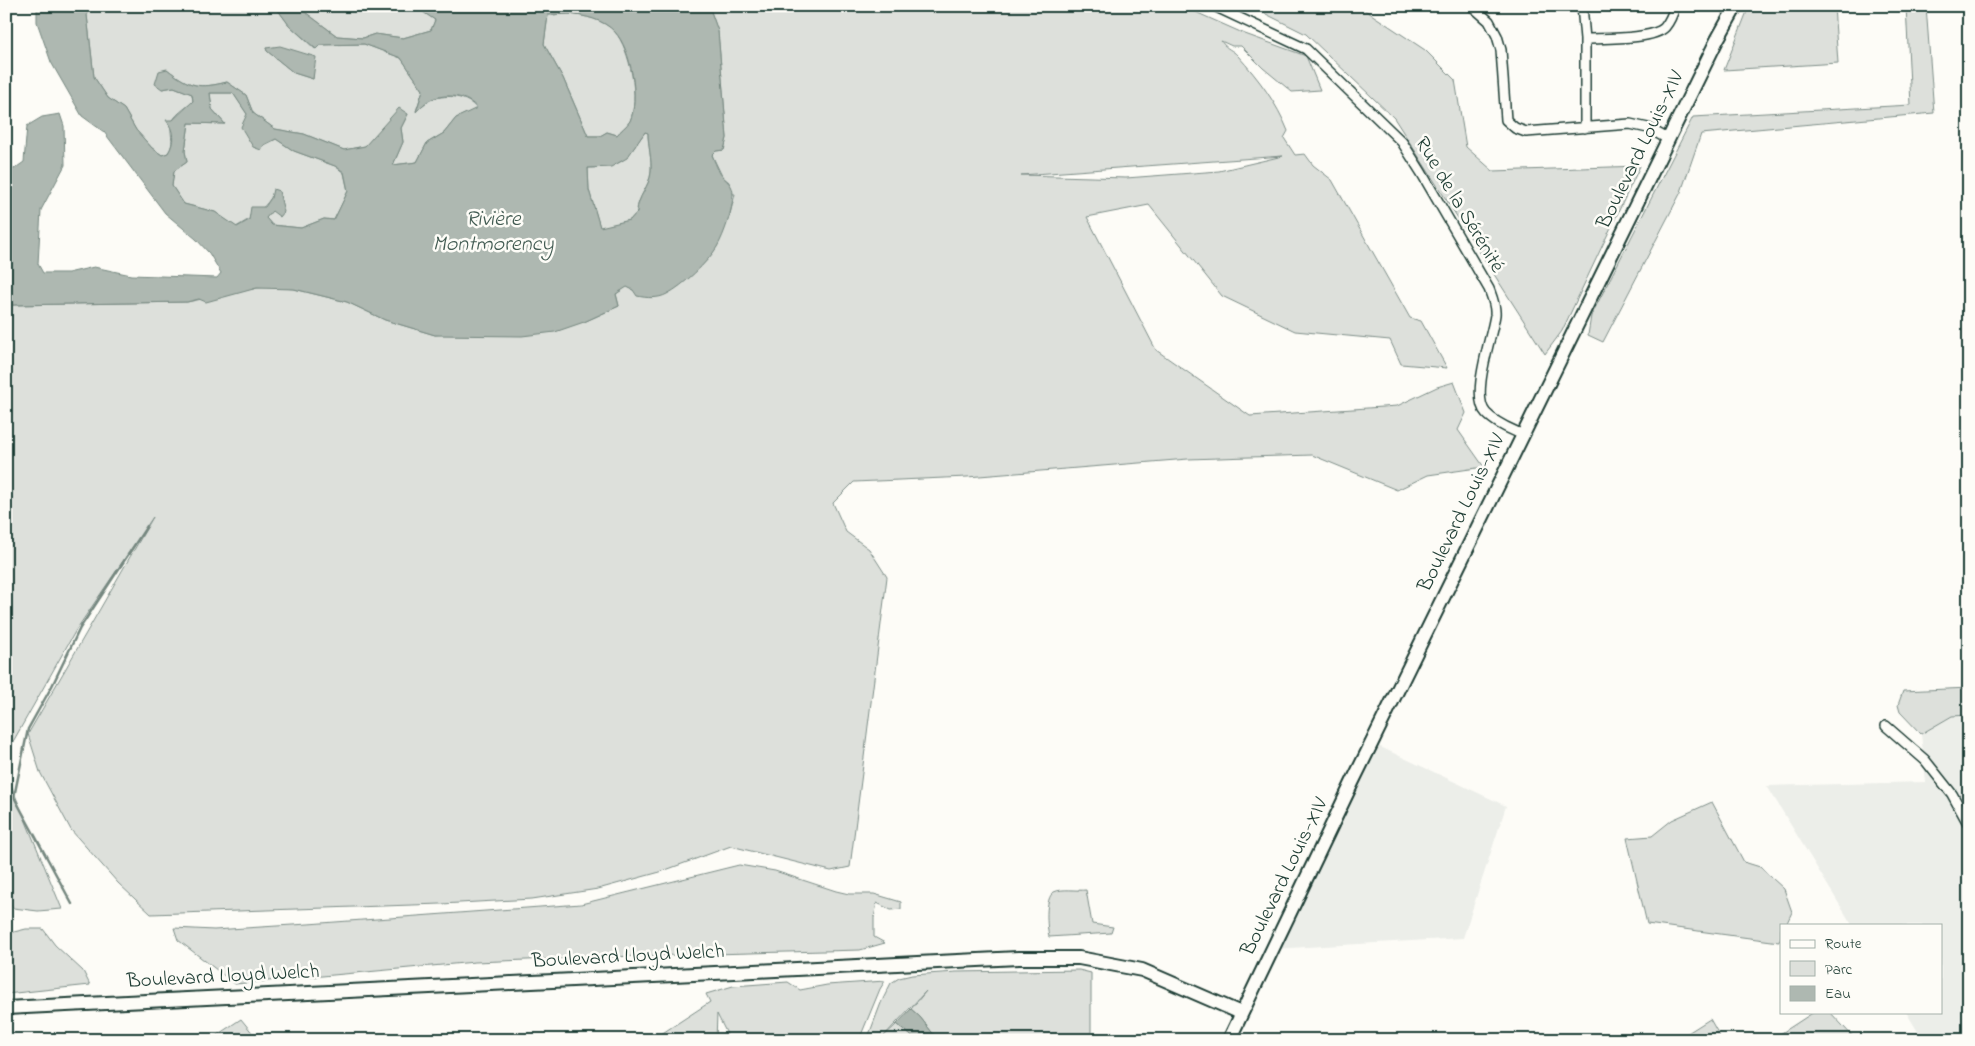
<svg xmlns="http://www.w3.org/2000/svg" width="1975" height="1046" font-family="'Indie Flower',sans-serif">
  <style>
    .built { fill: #eceee9 }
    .green { fill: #dde0db; stroke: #7e8e88; fill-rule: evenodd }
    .water { fill: #aeb8b1; stroke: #75877f; fill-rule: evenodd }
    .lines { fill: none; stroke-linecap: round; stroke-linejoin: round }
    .stream { stroke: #75877f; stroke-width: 2.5 }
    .street-casing { stroke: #1f3d34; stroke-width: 12 }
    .secondary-casing { stroke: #1f3d34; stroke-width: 16 }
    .street { stroke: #fdfcf7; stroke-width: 9 }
    .secondary { stroke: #fdfcf7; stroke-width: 12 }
    .labels { text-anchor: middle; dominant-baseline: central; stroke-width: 5; stroke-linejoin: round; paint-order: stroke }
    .street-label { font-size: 21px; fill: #1f3d34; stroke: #fdfcf7 }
    .water-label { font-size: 22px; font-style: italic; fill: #435c53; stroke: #fdfcf7 }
  </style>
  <rect width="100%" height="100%" fill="#fdfcf7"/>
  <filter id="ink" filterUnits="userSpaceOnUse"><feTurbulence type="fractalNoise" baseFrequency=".02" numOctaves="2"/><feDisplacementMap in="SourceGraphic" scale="10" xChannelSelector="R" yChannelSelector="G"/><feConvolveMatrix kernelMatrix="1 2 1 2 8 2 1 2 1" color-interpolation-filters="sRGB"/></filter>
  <g filter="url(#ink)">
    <!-- built -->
    <path class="built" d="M1969,715V1040H1923L1906,1012H1941V925H1852L1767,786L1926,782L1921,734L1952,716Z
      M1372,743L1506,806L1463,938L1272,949Z"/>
    <!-- green -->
    <path class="green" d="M86,6H275L289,25L315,49L320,45L364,44L401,58L423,90L416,111C421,107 427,101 433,99C448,94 467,96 477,109L456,118L444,133L427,143L417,162L393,165L403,142L401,128L408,114L376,135L365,146L344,150L304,134L275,129L253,113L246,95L227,82C199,89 190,87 167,69L162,89L174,87L192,94L193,102C187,107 172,116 171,125C170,137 175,142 168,153L162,155L152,148L136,130L124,109L108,98L94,77ZM266,48L314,62L313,79L294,73L267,51Z
      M297,6H414L435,20L431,30L403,38L375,34L363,38L337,36Z
      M709,6H1182L1245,34L1306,56L1320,90L1292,92L1263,68L1241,46H1232L1221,41C1227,50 1232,49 1238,56C1258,78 1277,103 1288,131L1284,138L1295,155L1305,154L1313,165L1332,180L1410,318L1421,321L1447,368L1401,364L1390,340L1295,331L1222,296L1149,205L1087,217L1156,350L1250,416L1397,406L1437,387L1454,382L1466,413L1458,430L1484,467L1428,475L1397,490L1312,455L1188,459L967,477L854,482L833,503L846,532L869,549L887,577L850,867L831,871L731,846L660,872L598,889L532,899L441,904L151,914L118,883L71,830L40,772L28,734L153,517L76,630L6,754V301L12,305L187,302L257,288L269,287L294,289L347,302L385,320L435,335L584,322L619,306L616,294L627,286L633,290L679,286L705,262L717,246L730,214L735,194H733L729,182L722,176L712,155L716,151L724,150L727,138L718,32ZM1283,156L1219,171L1126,178L1021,175Z
      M1256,6H1359L1425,50L1455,80L1466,147L1493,171L1640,166L1562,331L1545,354L1394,118L1306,34L1256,9Z
      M1777,6H1834L1838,63L1724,70L1748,9Z
      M1906,6H1926L1934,113L1701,134L1681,192L1603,342L1588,335L1591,316L1693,117L1911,105Z
      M569,14C585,16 603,19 615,32C630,49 640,100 630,121C627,126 620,131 617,135L607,132L600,136H588L563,78L544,44L548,15Z
      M210,93H233L247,114L264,145L276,139L294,151L335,166L344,173L348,191L334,220L324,219L301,228L272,225L266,218L272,210L271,198C262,211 250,219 236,227L215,212L184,204L172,186L174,171L187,162L185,151L189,123L225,124L212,109Z
      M645,132H648C648,145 652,159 651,172C650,186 637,197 637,212L630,220L600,228L589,190L588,168C625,167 625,160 645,132Z
      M1969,688V715L1952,716L1921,734L1900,712L1898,705L1903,691Z
      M6,773L62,909L38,911L13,908L6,896Z
      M1712,802L1744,862L1760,867L1784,889L1792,912L1786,925H1781V936L1779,942L1647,924L1627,838L1652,836L1672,820Z
      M739,865L775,871L836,891L849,894H874L901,902V909L891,910L877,903L874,918V937L885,943L860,950L604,957L475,962L235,984L178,940L174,928L214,930L308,924L581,904Z
      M1086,890L1092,924L1113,927L1111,933L1049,937C1047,928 1044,898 1054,892C1062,888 1077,891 1086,890Z
      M26,929H43L55,945L83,971L90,985L6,994V934Z
      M1079,970L1091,973V1040H938L920,1017L911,1009L926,991L882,1038L897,1024L916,1040H867L881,1003L891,983L899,978L912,975L956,972Z
      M885,981L880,989L859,1040H725L727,1034L717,1014L716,1040H652L710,1002L706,994L733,986L788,982L800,990L827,985Z
      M1814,1012H1830L1856,1040H1771Z
      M241,1019L258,1040H215L214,1037Z
      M1710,1019L1722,1040H1688L1683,1036Z"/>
    <!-- water -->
    <path class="water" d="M37,6H86L94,77L108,98L124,109L136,130L152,148L162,155L168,153C175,142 174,130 166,120H173L193,101L192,94L174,87L162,89L155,84L159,71L167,69C190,87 199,89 227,82L246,95L253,113L275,129L304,134L344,150L365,146L399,108L408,114L401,128L403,142L393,165L417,162L427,143L444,133L456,118L477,108C468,96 447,93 432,99C426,101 420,108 416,112L423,90L401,58L364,44L320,45L316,49L289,25L275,6H297L337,36L363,38L375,34L403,38L431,30L435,20L414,6H709L718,31L727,138L724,150L716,151L712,155C715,162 718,171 722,176C728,183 733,184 733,195C733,209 724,235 717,247C708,262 683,286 667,294C658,299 647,298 637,296L633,290L627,287L616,294L619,306L584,322L555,332L522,336L435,335L385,320L347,302L294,289L257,288L206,302L199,299L187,302L12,305L6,301V169H14L24,162L27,126L42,117L60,114L64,126L65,165L41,210L38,264L43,273H68L94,267L131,275L217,278L221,273L209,253L196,239L165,213L104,132L82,116L51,62L37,22ZM569,14C585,16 603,19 615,32C631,49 640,99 630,121C627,126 620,131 617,135L607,132L600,136H588L563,78L544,44L548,15ZM210,93H233L247,114L241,127L253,147L261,150L264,145L276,139L294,151L335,166L344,172L348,191L334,220L324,219L301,228L272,225L266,218L272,211L280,217L284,212L279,191L273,189L271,198L265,207H251L249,220L237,227L215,212L184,204L172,186L174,171L187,162L185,151L189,123L225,124L212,109ZM645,132L648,133C648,146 652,159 651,172C650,186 637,197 637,212L630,220L600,227L589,190L588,168L611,167L627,158Z
      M280,46L316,57L313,79L294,73L267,51L266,48Z
      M911,1009L920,1017L938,1040H916L897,1024Z"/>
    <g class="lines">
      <!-- stream -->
      <path class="stream" d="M72,904L14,797L28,729L52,686L80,628L147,526"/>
      <!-- street casing -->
      <g class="street-casing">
        <path id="street" d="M1214,6L1306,49L1402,142L1421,172L1489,289C1492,297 1496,306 1495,315C1492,337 1470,396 1486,413C1496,424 1511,429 1523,435
          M1472,6L1489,21L1497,36L1501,50L1506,120L1515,128L1526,132L1630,124L1648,128L1668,139
          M1582,6L1585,39V128
          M1585,39C1603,38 1653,40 1665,27C1669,22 1673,13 1675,6
          M1886,726L1925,760L1952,794L1969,825"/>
      </g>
      <!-- secondary casing -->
      <g class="secondary-casing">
        <path id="secondary" d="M6,1008L1018,958H1079L1142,970L1241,1013
          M1229,1040L1352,783L1717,40L1736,6"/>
      </g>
      <!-- street -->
      <use href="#street" class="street"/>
      <!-- secondary -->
      <use href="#secondary" class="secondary"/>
    </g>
  </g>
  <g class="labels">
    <!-- street labels -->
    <g class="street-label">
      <text transform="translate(1641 150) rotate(-64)">Boulevard Louis-XIV</text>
      <text transform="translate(1459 205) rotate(59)">Rue de la Sérénité</text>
      <text transform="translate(1462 513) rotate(-64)">Boulevard Louis-XIV</text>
      <text transform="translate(1285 877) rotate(-64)">Boulevard Louis-XIV</text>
      <text transform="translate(628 957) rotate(-3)">Boulevard Lloyd Welch</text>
      <text transform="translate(223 977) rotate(-3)">Boulevard Lloyd Welch</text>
    </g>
    <!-- water labels -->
    <g class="water-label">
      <text x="493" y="220">Rivière<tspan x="493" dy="25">Montmorency</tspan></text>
    </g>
  </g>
  <!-- margin -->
  <rect width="1975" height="1046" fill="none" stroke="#fdfcf7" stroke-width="25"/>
  <rect x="12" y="12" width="1950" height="1021" fill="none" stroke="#1f3d34" stroke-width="2" filter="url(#ink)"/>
  <!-- legend -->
  <rect x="1780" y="924" width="162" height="90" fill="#fdfcf7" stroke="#a4b0a9"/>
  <rect x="1790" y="940" width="25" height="8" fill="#fdfcf7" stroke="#a4b0a9"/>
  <text x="1825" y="948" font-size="15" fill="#1f3d34">Route</text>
  <rect x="1790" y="961" width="25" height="15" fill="#dde0db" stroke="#a4b0a9"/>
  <text x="1825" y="974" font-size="15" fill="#1f3d34">Parc</text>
  <rect x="1790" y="986" width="25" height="15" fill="#aeb8b1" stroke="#a4b0a9"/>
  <text x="1825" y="998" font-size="15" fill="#1f3d34">Eau</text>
</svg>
